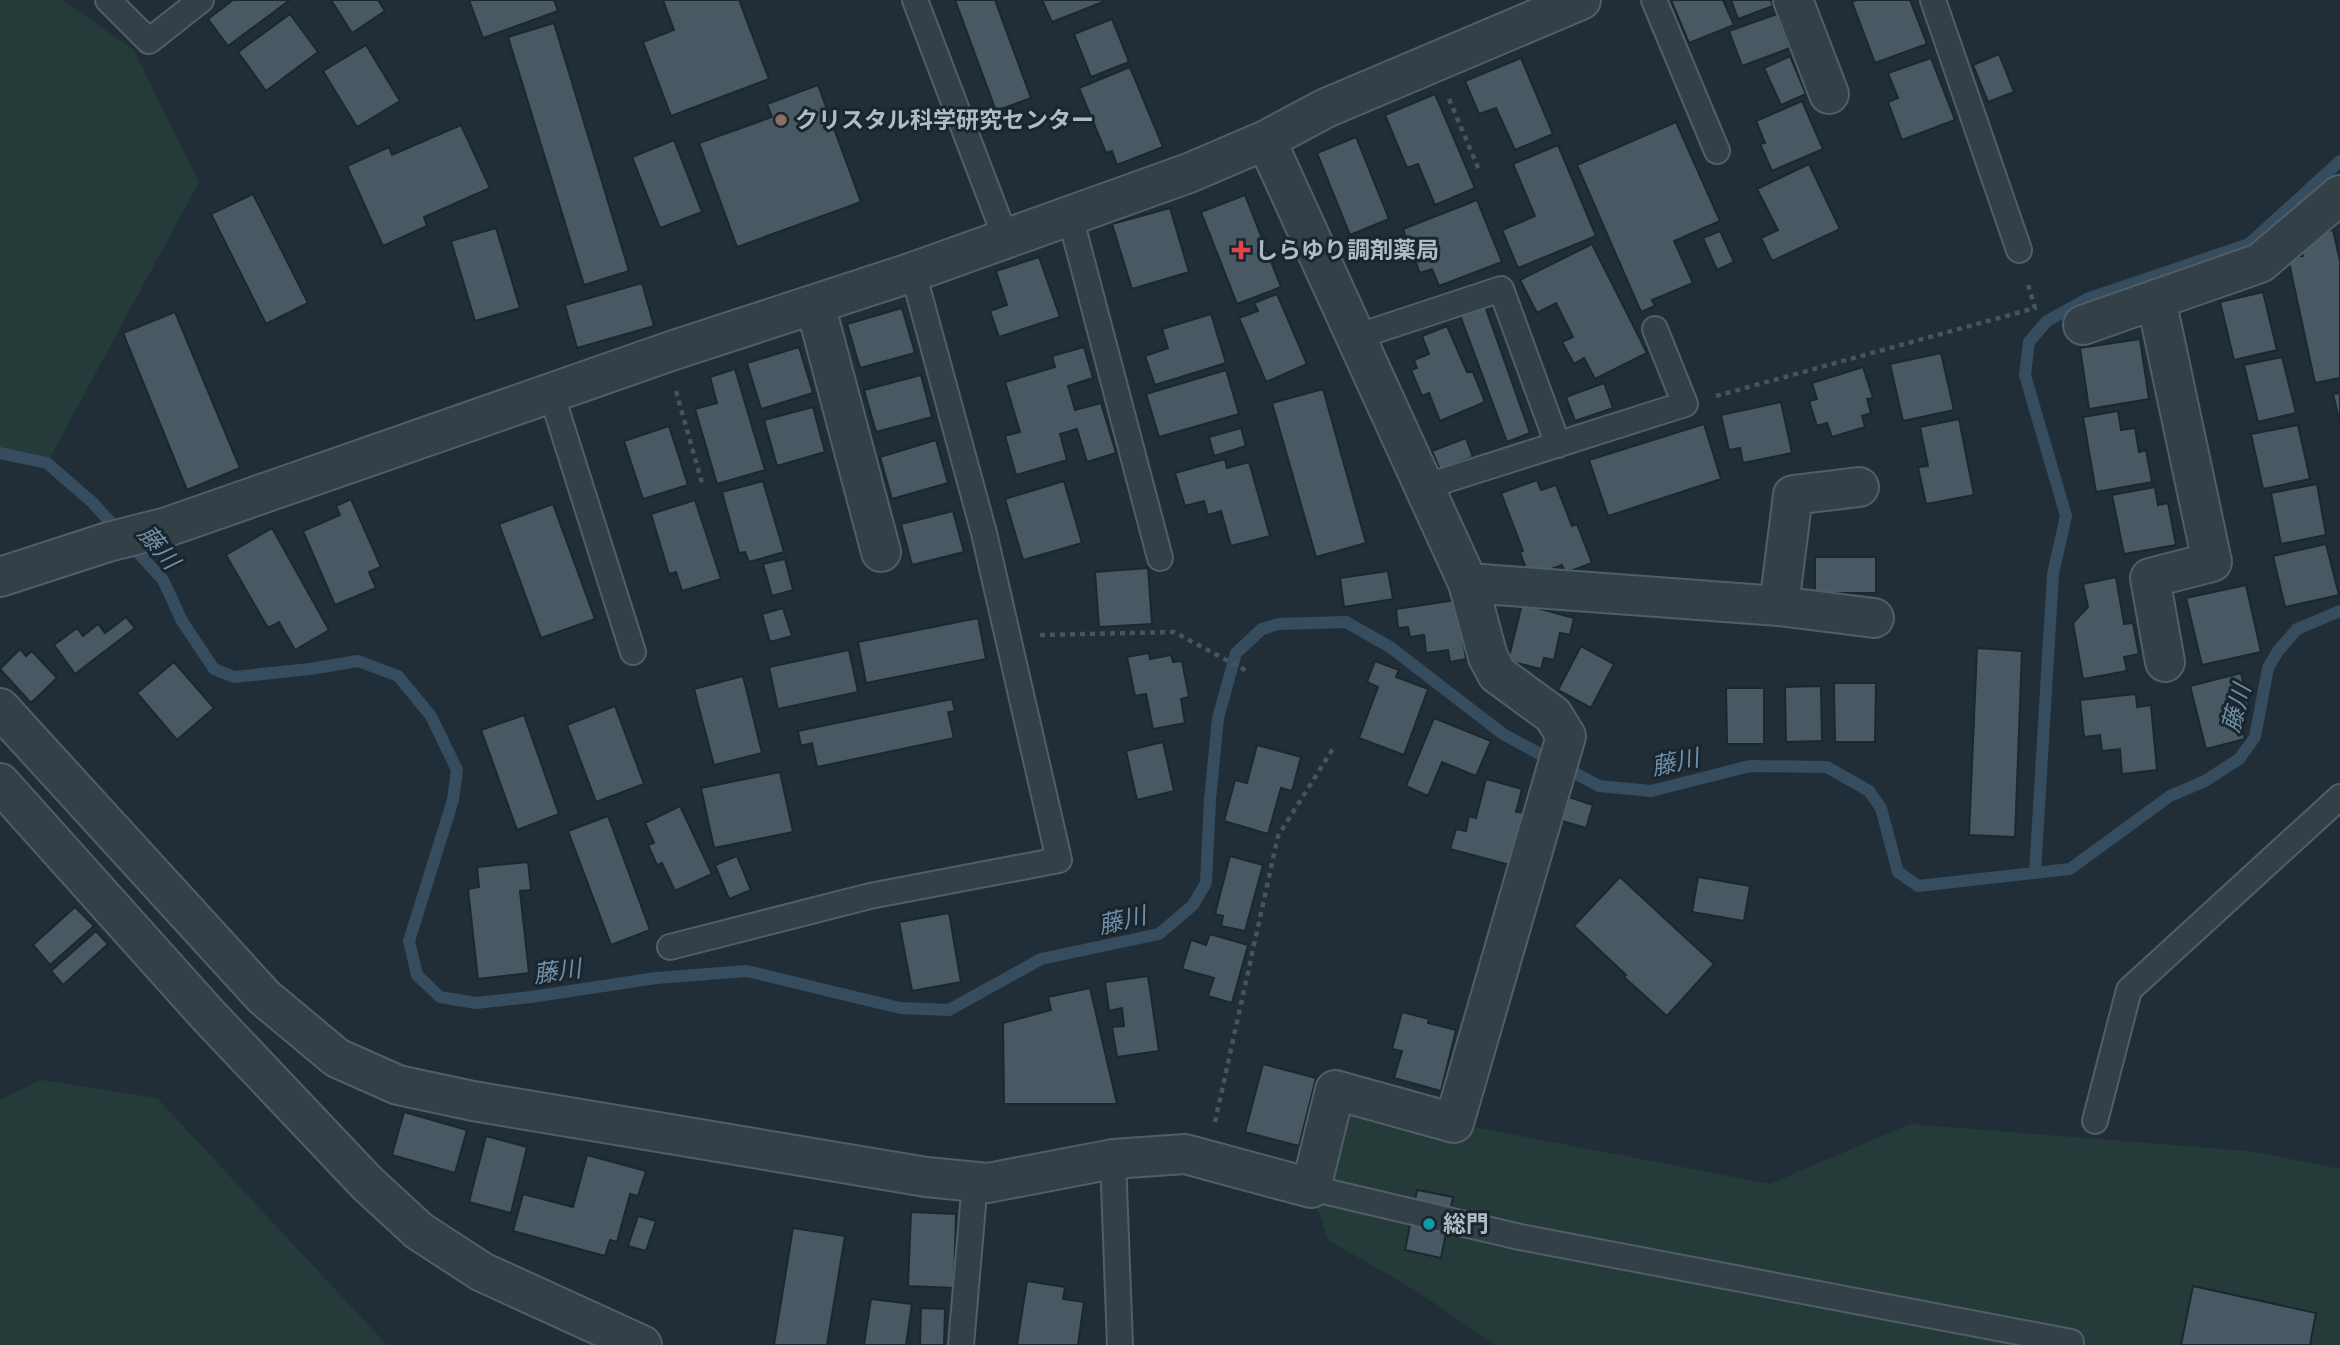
<svg xmlns="http://www.w3.org/2000/svg" width="2340" height="1345" font-family="'DM Sans','Noto Sans JP',sans-serif">
  <style>
    .green { fill: #243b39 }
    .lines { fill: none; stroke-linecap: round; stroke-linejoin: round }
    .stream { stroke: #354d5f; stroke-width: 12 }
    .building { fill: #495964; stroke: #1c272f; stroke-width: 2 }
    .lane-casing { stroke: #525e66; stroke-width: 28 }
    .street-casing { stroke: #525e66; stroke-width: 42 }
    .path { stroke: #435757; stroke-width: 4.5; stroke-dasharray: 5 5; stroke-linecap: butt }
    .lane { stroke: #344048; stroke-width: 24 }
    .street { stroke: #344048; stroke-width: 38 }
    .education-dot { fill: #8d6e63; stroke: #1a252d; stroke-width: 2.5 }
    .health-dot { fill: #e0444e; stroke: #1a252d; stroke-width: 2.5 }
    .culture-dot { fill: #0f9aa8; stroke: #1a252d; stroke-width: 2.5 }
    .labels { text-anchor: middle; dominant-baseline: central; stroke-width: 6; stroke-linejoin: round; paint-order: stroke }
    .poi-label { font-size: 23px; font-weight: bold; fill: #afbbc5; stroke: #1a252d; text-anchor: start }
    .water-label { font-size: 24px; font-style: italic; fill: #7090a9; stroke: #1a252d }
  </style>
  <rect width="100%" height="100%" fill="#212e38"/>
  <!-- green -->
  <path class="green" d="M0,0H63L134,50L199,182L47,463L0,453Z
    M41,1080L157,1098L387,1345H0V1100Z
    M1335,1090L1454,1123L1770,1184L1910,1124L2249,1151L2340,1169V1345H1495L1418,1292L1328,1240L1311,1188Z"/>
  <g class="lines">
    <!-- stream -->
    <path class="stream" d="M0,453L47,463L92,502L163,580L182,621L214,669L234,677L310,669L358,661L398,676L431,716L457,770L453,800L409,941L417,975L440,997L476,1003L531,997L656,978L747,971L900,1008L949,1010L1041,959L1159,934L1193,905L1206,883L1210,800L1218,718L1236,653L1262,629L1278,624L1346,622L1390,647L1503,734L1599,786L1651,791L1750,766L1827,767L1869,791L1881,808L1898,872L1918,886L2070,869L2170,796L2205,781L2239,759L2255,737L2268,668L2278,651L2297,629L2340,611
      M2035,873L2053,574L2066,516L2025,375L2029,342L2047,321L2087,299L2249,244L2340,161"/>
  </g>
  <!-- building -->
  <path class="building" d="M233,0H290L228,46L208,19Z
    M331,0H378L385,11L352,33Z
    M469,0H554L558,11L483,38Z
    M663,0H739L769,79L671,116L643,42L674,30Z
    M955,0H995L1031,98L996,111Z
    M1042,0H1103V2L1052,22Z
    M1671,0H1723L1734,25L1689,43Z
    M1731,0H1771L1773,6L1738,19Z
    M1856,0H1910L1927,44L1875,63L1852,2Z
    M290,14L318,52L266,91L238,52Z
    M1777,14L1790,48L1742,66L1729,31Z
    M1112,19L1129,62L1091,77L1074,34Z
    M554,23L629,271L584,285L508,37Z
    M366,45L400,101L357,127L323,71Z
    M1999,54L2014,92L1988,102L1973,65Z
    M1790,56L1806,94L1781,105L1764,68Z
    M1521,58L1553,134L1515,150L1496,108L1479,114L1465,81Z
    M1931,58L1955,120L1902,140L1888,102L1898,98L1888,73Z
    M1130,67L1163,147L1117,165L1112,151L1106,153L1079,88Z
    M818,85L861,202L737,247L699,143L772,117L767,104Z
    M1435,94L1475,188L1435,205L1418,164L1407,168L1385,115Z
    M1802,101L1823,149L1772,171L1760,144L1765,143L1756,121Z
    M1676,122L1720,221L1674,241L1693,283L1652,300L1655,306L1641,312L1577,165Z
    M461,125L490,188L424,217L427,226L383,246L347,166L389,147L392,155Z
    M1356,137L1389,219L1350,235L1317,153Z
    M674,140L702,212L660,228L632,157Z
    M1558,145L1596,236L1518,268L1502,230L1535,216L1513,164Z
    M1809,164L1840,229L1772,261L1761,238L1778,230L1757,189Z
    M253,194L308,303L266,324L211,214Z
    M1245,195L1281,287L1237,304L1201,212Z
    M1477,200L1502,262L1439,286L1432,269L1420,273L1403,229Z
    M1170,208L1189,272L1132,289L1112,224Z
    M496,228L520,308L475,321L451,241Z
    M2333,230L2340,261V378L2315,383L2288,258L2303,256L2300,237Z
    M1720,231L1734,262L1717,270L1703,238Z
    M1592,244L1647,353L1595,379L1584,358L1574,364L1562,342L1573,337L1556,303L1537,313L1520,280Z
    M1039,257L1060,317L999,337L990,311L1007,305L996,271Z
    M642,283L654,326L577,348L565,305Z
    M2263,292L2277,350L2234,360L2220,302Z
    M1277,294L1307,364L1266,382L1239,318L1258,311L1254,303Z
    M1485,306L1530,433L1507,442L1460,315Z
    M902,308L915,353L860,368L847,324Z
    M175,312L240,468L187,490L123,333Z
    M1211,314L1226,363L1155,385L1145,356L1168,348L1162,329Z
    M1447,326L1467,372H1473L1485,402L1440,421L1429,393L1422,396L1411,370L1417,368L1414,360L1429,354L1422,336Z
    M2140,339L2149,399L2089,409L2080,348Z
    M799,347L813,393L761,409L747,363Z
    M1084,347L1093,378L1068,386L1075,410L1101,403L1116,453L1087,462L1077,429L1060,434L1067,460L1016,475L1005,436L1020,432L1005,382L1055,367L1052,356Z
    M1941,353L1954,410L1903,421L1890,364Z
    M2282,357L2296,413L2258,422L2244,365Z
    M1863,367L1873,398L1867,399L1871,413L1862,416L1865,427L1832,437L1827,423L1817,426L1809,401L1817,399L1812,383Z
    M735,369L765,470L717,484L695,409L717,403L710,377Z
    M1226,370L1239,414L1159,437L1146,394Z
    M921,375L932,417L876,432L864,390Z
    M1604,383L1613,408L1575,421L1566,397Z
    M1323,389L1366,543L1316,557L1272,403Z
    M2340,393V424L2333,394Z
    M1781,402L1792,453L1743,463L1740,448L1729,450L1721,415Z
    M813,407L825,452L777,466L764,420Z
    M2118,411L2121,430L2135,428L2139,452L2146,450L2152,482L2096,492L2083,417Z
    M1959,419L1974,495L1926,504L1918,467L1928,466L1920,427Z
    M1704,424L1721,479L1608,516L1589,460Z
    M2298,425L2310,479L2263,489L2251,434Z
    M669,426L688,485L643,499L624,441Z
    M1241,428L1246,446L1214,456L1209,437Z
    M1466,438L1473,457L1440,470L1432,451Z
    M936,440L948,483L892,499L880,457Z
    M1225,459L1227,468L1249,462L1270,536L1231,546L1221,511L1208,515L1204,501L1185,506L1175,473Z
    M1537,480L1541,490L1556,485L1572,526L1577,524L1592,563L1565,573L1562,565L1529,577L1520,552L1523,551L1501,493Z
    M763,481L784,552L749,562L745,552L739,553L722,492Z
    M1064,481L1082,543L1023,560L1005,499Z
    M2317,484L2326,535L2281,544L2271,493Z
    M2155,487L2158,505L2168,503L2176,545L2124,554L2112,495Z
    M351,499L381,567L369,572L376,588L335,605L303,531L340,515L336,506Z
    M695,500L721,579L682,591L676,572L669,574L651,514Z
    M553,504L595,619L541,638L499,524Z
    M953,511L964,552L912,565L901,524Z
    M272,528L329,630L295,650L279,622L268,628L226,555Z
    M2326,544L2339,595L2285,607L2273,556Z
    M1815,557H1876V593H1815Z
    M785,559L793,590L772,596L763,564Z
    M1148,568L1152,624L1099,627L1095,572Z
    M1388,571L1393,599L1344,607L1340,578Z
    M2116,577L2124,624L2133,623L2139,654L2124,657L2127,671L2083,679L2073,623L2088,607L2083,584Z
    M2246,585L2261,652L2202,665L2186,598Z
    M1457,600L1466,659L1450,662L1448,650L1426,653L1424,635L1410,637L1408,627L1398,628L1396,609Z
    M1522,604L1574,618L1570,635L1560,633L1554,660L1544,658L1541,669L1508,661Z
    M783,608L792,636L770,642L762,614Z
    M126,617L135,628L75,674L54,645L77,628L83,636L98,624L105,633Z
    M978,618L986,659L866,683L858,642Z
    M1581,646L1614,664L1591,708L1558,690Z
    M1977,648L2022,651L2015,837L1969,835Z
    M20,649L26,656L32,651L57,678L31,703L0,669Z
    M849,650L858,692L778,709L769,667Z
    M1149,653L1150,659L1171,655L1173,662L1182,661L1189,697L1181,699L1185,723L1153,729L1146,694L1135,696L1127,657Z
    M1375,661L1399,670L1396,677L1428,689L1404,755L1359,738L1378,687L1367,682Z
    M174,662L214,708L177,740L137,693Z
    M2241,673L2250,710L2238,713L2245,739L2206,749L2190,686Z
    M743,676L762,753L714,765L694,689Z
    M1834,683H1876L1875,742H1835Z
    M1821,686L1822,741L1786,742L1785,687Z
    M1726,688H1764V744H1727Z
    M2136,694L2137,707L2151,705L2157,770L2122,774L2120,749L2102,751L2100,735L2084,737L2080,700Z
    M952,699L955,711L948,712L954,738L817,767L812,743L801,746L798,731Z
    M615,706L644,784L596,802L567,725Z
    M524,715L559,814L517,830L481,730Z
    M1434,718L1491,741L1476,776L1442,762L1428,796L1406,786Z
    M1163,742L1174,791L1137,800L1126,751Z
    M1257,745L1301,757L1292,791L1281,788L1268,834L1224,821L1235,780L1247,783Z
    M780,772L793,832L714,848L701,788Z
    M1486,779L1522,789L1516,812L1524,813L1510,865L1450,849L1456,829L1466,831L1469,816L1476,818Z
    M1569,797L1593,805L1586,828L1562,821Z
    M680,806L712,874L675,891L662,863L657,865L648,845L654,843L645,823Z
    M608,816L650,930L611,945L568,831Z
    M737,856L751,890L729,899L715,865Z
    M1230,856L1263,865L1245,931L1221,926L1223,916L1215,914Z
    M528,862L531,890L520,891L529,973L478,979L468,889L479,887L477,867Z
    M1620,877L1714,964L1667,1016L1624,977L1626,975L1574,926Z
    M1698,877L1750,886L1744,921L1692,912Z
    M75,907L94,926L50,965L33,945Z
    M949,913L961,982L912,991L899,922Z
    M96,931L108,944L63,985L51,971Z
    M1210,934L1248,945L1232,1003L1208,996L1214,978L1182,969L1191,940L1206,945Z
    M1148,976L1159,1051L1117,1057L1112,1027L1124,1026L1122,1008L1109,1011L1105,982Z
    M1090,988L1117,1104H1004L1003,1023L1051,1010L1048,997Z
    M1402,1012L1429,1019L1428,1023L1456,1030L1441,1091L1394,1078L1402,1051L1392,1049Z
    M1263,1064L1316,1078L1299,1146L1245,1132Z
    M404,1112L467,1130L455,1173L392,1155Z
    M486,1136L527,1147L511,1213L469,1202Z
    M587,1155L646,1171L638,1196L630,1194L617,1242L610,1240L605,1256L513,1231L523,1194L573,1207Z
    M1417,1190L1453,1197L1441,1258L1405,1250Z
    M911,1212L956,1214L954,1288L908,1286Z
    M638,1216L656,1221L646,1251L628,1246Z
    M793,1228L845,1236L827,1345H774Z
    M1027,1281L1065,1287L1063,1299L1084,1302L1078,1345H1017Z
    M2193,1286L2316,1313L2310,1345H2181Z
    M871,1299L912,1304L906,1345H864Z
    M921,1308L945,1309L944,1345H920Z"/>
  <g class="lines">
    <!-- lane casing -->
    <g class="lane-casing">
      <path id="lane" d="M108,0L149,41L201,0
        M915,0L1006,239
        M1654,0L1717,151
        M1933,0L2019,250
        M1070,216L1160,558
        M1356,337L1501,289L1558,445
        M551,393L633,652
        M1424,487L1685,404L1655,329
        M670,947L870,896L1059,860L984,533L913,272
        M2095,1121L2129,990L2340,797
        M1113,1159L1120,1345
        M1311,1188L1520,1237L2071,1342
        M961,1345L975,1182"/>
    </g>
    <!-- street casing -->
    <g class="street-casing">
      <path id="street" d="M1793,0L1829,94
        M2156,299L2212,562L2150,578L2165,662
        M815,304L881,552
        M2083,325L2260,263L2340,195
        M0,577L108,542L167,527L674,350L913,272L1189,173L1266,140L1326,108L1581,0
        M1468,583L1779,606L1793,495L1859,487
        M1779,606L1874,618
        M0,708L264,997L337,1058L398,1085L473,1101L926,1177L988,1183L1113,1159L1185,1154L1311,1188L1335,1090L1454,1123L1566,736L1553,715L1497,674L1488,657L1468,583L1266,140
        M0,783L207,1014L367,1183L419,1231L482,1272L642,1345"/>
    </g>
    <!-- path -->
    <path class="path" d="M1449,99L1479,170
      M676,391L702,483
      M1716,396L2035,308L2027,281
      M1040,635L1174,632L1247,671
      M1215,1122L1278,836L1334,747"/>
    <!-- lane -->
    <use href="#lane" class="lane"/>
    <!-- street -->
    <use href="#street" class="street"/>
  </g>
  <!-- markers -->
  <circle class="education-dot" cx="781" cy="120" r="7"/>
  <path class="health-dot" d="M1237.5 239.5h7v7h7v7h-7v7h-7v-7h-7v-7h7z"/>
  <circle class="culture-dot" cx="1429" cy="1224" r="7"/>
  <g class="labels">
    <!-- poi labels -->
    <g class="poi-label">
      <text x="795" y="120">クリスタル科学研究センター</text>
      <text x="1255" y="250">しらゆり調剤薬局</text>
      <text x="1443" y="1224">総門</text>
    </g>
    <!-- water labels -->
    <g class="water-label">
      <text transform="translate(159 547) rotate(50)">藤川</text>
      <text transform="translate(2236 708) rotate(-75)">藤川</text>
      <text transform="translate(1675 762) rotate(-12)">藤川</text>
      <text transform="translate(1122 920) rotate(-13)">藤川</text>
      <text transform="translate(557 971) rotate(-8)">藤川</text>
    </g>
  </g>
</svg>
